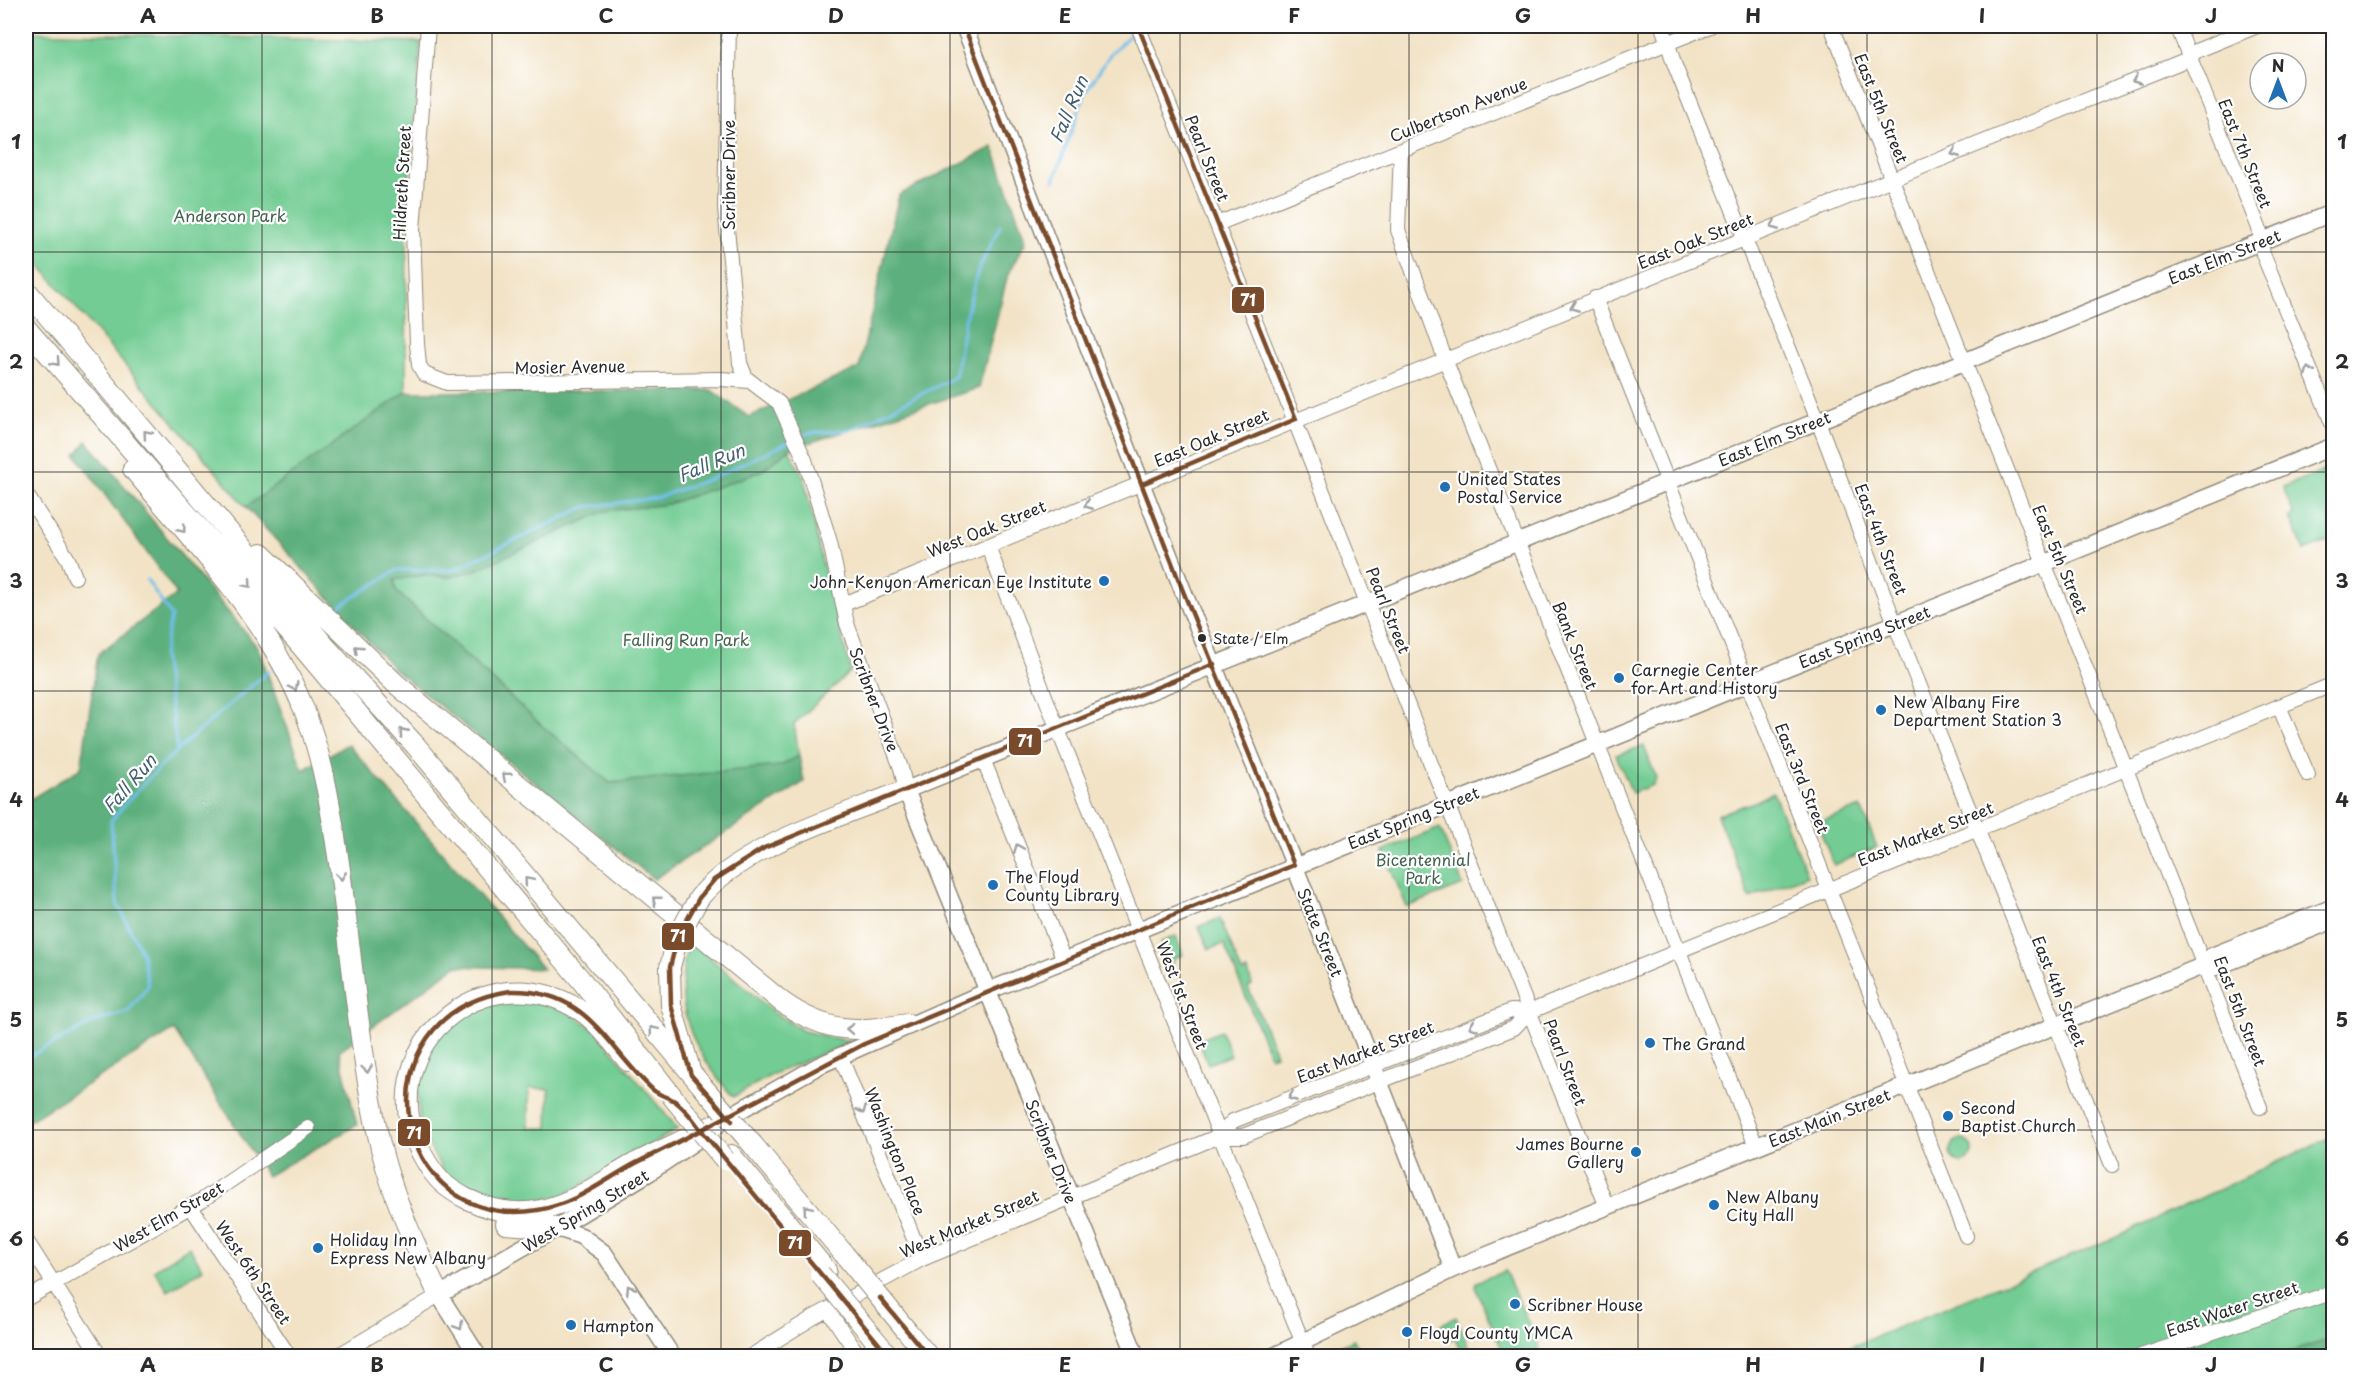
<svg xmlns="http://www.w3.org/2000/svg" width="2359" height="1382" font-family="'Playpen Sans',sans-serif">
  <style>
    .green { fill: #72cc93; stroke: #4e7c5f; stroke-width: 1.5; fill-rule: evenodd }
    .forest { fill: #5db07d; stroke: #446e54; stroke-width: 1.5 }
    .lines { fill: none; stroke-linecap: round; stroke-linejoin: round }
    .stream { stroke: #72bfec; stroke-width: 3 }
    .minor-casing { stroke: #8e8778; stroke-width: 16 }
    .major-casing { stroke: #8e8778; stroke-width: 19 }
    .highway-casing { stroke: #8e8778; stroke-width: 22 }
    .minor { stroke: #fff; stroke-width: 14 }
    .major { stroke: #fff; stroke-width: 16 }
    .highway { stroke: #fff; stroke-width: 20 }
    .highway-bridge-casing { stroke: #8e8778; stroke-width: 22; stroke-linecap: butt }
    .highway-bridge { stroke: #fff; stroke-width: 20 }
    .bus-1-casing { stroke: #fff; stroke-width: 9 }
    .bus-1 { stroke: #7a4b2a; stroke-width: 4.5 }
    .oneway { stroke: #a0a0a0 }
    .grid { fill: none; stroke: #2b2b2b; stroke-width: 1.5; stroke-opacity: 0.55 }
    .poi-dot { fill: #1f6fb2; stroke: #fff; stroke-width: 2 }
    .bus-dot { fill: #2b2b2b; stroke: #fff; stroke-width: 2 }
    .labels { text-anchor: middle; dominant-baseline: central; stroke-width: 4.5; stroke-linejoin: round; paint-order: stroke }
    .bus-label { font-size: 14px; fill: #2b2b2b; stroke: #fff; text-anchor: start }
    .street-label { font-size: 16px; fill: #2b2b2b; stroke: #fff }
    .park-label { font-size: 16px; fill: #44634f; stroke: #fff }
    .poi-label { font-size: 16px; fill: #2b2b2b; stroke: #fff; text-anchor: start }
    .water-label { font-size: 18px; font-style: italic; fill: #445f6f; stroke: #fff }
    .line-badge { stroke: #fff; stroke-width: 2 }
    .badge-label { font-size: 16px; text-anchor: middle; font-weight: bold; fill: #fff }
    .neatline { fill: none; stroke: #2b2b2b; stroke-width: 2 }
    .grid-label { font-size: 20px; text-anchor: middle; font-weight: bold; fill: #2b2b2b }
  </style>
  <rect width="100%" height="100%" fill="#fff"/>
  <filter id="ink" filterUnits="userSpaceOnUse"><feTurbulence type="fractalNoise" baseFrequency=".0167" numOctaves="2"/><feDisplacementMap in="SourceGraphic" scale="12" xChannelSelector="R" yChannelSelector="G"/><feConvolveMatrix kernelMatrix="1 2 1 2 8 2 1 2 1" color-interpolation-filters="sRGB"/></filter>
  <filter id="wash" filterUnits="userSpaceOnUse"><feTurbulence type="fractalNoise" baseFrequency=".008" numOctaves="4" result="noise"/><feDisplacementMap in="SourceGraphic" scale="24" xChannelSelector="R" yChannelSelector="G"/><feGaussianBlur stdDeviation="1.35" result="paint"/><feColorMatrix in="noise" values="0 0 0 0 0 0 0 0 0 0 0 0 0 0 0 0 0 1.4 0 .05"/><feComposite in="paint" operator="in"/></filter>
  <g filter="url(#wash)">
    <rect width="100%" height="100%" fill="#f2e3c6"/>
    <!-- green -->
    <path class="green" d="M26,32L421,42L407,200L406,392L246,507L26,249Z
      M789,449L804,478L824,570L851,671L794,724L799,756L781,766L610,783L542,726L396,591L394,580L424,575L449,577L473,571L605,511L668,504L761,471Z
      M2323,471L2333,498V539L2304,551L2290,517L2294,515L2283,487Z
      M1644,746L1656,778L1653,785L1632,793L1616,755Z
      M1773,792L1807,875L1750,898L1717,815L1757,801Z
      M1861,807L1877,847L1834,865L1817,823Z
      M1440,828L1463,885L1407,907L1383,851Z
      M1220,918L1242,973L1248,971L1252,985L1248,987L1276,1054L1270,1056L1224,944L1209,949L1199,927Z
      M1176,936L1183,955L1174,958L1173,964L1169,965L1160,943Z
      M689,940L776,1014L803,1031L852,1042L775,1073L733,1097C690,1046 671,1007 689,940Z
      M527,999L564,1008L595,1030L678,1129L564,1195L522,1205L499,1203L460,1186L443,1171L420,1130L417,1085L433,1043L465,1012L485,1002ZM529,1088L549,1089L548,1128H529Z
      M1221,1031L1231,1055L1208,1064L1198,1040Z
      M2333,1136V1356H1829L2124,1234Z
      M1950 1151a11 11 0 1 1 22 0a11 11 0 1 1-22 0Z
      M189,1247L203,1269L168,1291L154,1270Z
      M1505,1271L1540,1349L1523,1356H1505L1475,1287L1476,1282Z
      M1456,1317L1468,1345L1459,1348L1455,1339L1448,1341L1441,1324Z
      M1354,1340L1362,1354L1355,1356H1325L1326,1353Z"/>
    <!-- forest -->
    <path class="forest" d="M993,147L1026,241L1008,274L979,388L790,449L761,471L706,491L668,504L605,511L473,571L449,577L424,575L394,580L396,591L542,726L610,783L780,766L799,756L804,782L654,879L393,668L246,507L406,392L711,390L749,417L859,368L899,195Z
      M87,441L258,648L303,770L348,744L543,969L456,966L339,1051L357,1125L267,1176L174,1030L26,1123V802L81,768L98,654L177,594L76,455Z
      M2333,1338V1356H2278Z"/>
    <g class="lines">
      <!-- stream -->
      <path class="stream" d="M1054,181L1085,93L1111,53L1134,31
        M800,437L808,433L850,430L955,377L966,315L978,271L1000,226
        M147,580L171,616L163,656L177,749
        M332,611L397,570H453L585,507L656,498L710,479L791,441
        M26,1058L96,1021L128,1012L148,986L142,953L117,903L111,821C156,764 213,719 269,671"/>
    </g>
  </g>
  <g filter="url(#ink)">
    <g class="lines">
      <!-- minor casing -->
      <g class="minor-casing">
        <path id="minor" d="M428,26L413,230L417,344L419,365L424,374L447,383L720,379L750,381
          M729,26L725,208L740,363L746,378L779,403L805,460L830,542L847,624L901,768L906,790
          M1138,26L1607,1207
          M1662,26L1675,66L1813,408L1902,642L2112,1165
          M1831,26L2260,1107
          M2177,26L2259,228L2263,254L2334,428
          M1401,150L1398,230L1445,359L1756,1146
          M1217,224L1710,26
          M1595,298L1966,1236
          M26,494L68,559L75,577
          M988,546L1053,717L1308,1356
          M844,604L2183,61L2190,58L2196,51L2257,26
          M2279,706L2308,775
          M983,759L1064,960
          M840,1055L922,1259
          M1219,1136L1233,1121L1511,1011L1529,1012
          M191,1207L289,1356
          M26,1240L100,1356
          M26,1299L202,1200L308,1128
          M828,1310L859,1356
          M337,1356L439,1295
          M751,1356L814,1317L922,1259L1219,1136H1243L1514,1028L1529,1012L1568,996L2334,684
          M2141,1356L2334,1292"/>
      </g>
      <!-- major casing -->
      <g class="major-casing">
        <path id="major" d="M964,26L1183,591L1269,801L1453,1269
          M2205,965L2216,967L2334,920
          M719,1122L820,1065L988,991L2334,446
          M557,1228L581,1236L604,1253L672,1356
          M478,1356L439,1295L557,1228L650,1172L697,1140
          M1136,1356L906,790L2334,212
          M1274,1356L1453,1269L2205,965L2212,956L2334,907"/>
      </g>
      <!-- highway casing -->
      <g class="highway-casing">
        <path id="highway" d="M26,290L324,645L416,746L703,1087
          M26,328L303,648L581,980L676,1101
          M133,469C194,543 267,617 303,707C324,759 332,815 340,870C352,958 359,1048 378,1135C389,1189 414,1245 439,1295
          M261,554L396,684L782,1002C827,1034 856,1032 908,1024
          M699,898C742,845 843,816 906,790
          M670,967L671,1005L689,1066
          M628,1061C613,1043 598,1021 578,1009C480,949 366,1054 423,1156C435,1178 444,1187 467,1199C490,1210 515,1216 541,1210C575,1203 605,1180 634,1164C661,1150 689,1138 716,1124
          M753,1145L844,1254
          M731,1155L826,1270
          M506,1224L557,1228
          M907,1331L928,1356"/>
      </g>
      <!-- minor -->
      <use href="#minor" class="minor"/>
      <!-- major -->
      <use href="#major" class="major"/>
      <!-- highway -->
      <use href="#highway" class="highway"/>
      <!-- highway-bridge casing -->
      <g class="highway-bridge-casing">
        <path id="highway-bridge" d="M670,967L678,936L699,898
          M703,1087L753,1145
          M676,1101L725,1160
          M844,1254L907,1331
          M820,1274L888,1355"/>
      </g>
      <!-- highway-bridge -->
      <use href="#highway-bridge" class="highway-bridge"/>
      <!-- bus-1 casing -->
      <g class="bus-1-casing">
        <path id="bus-1" d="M1138,26L1296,419L1142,484
          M510,991C588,989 604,1044 652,1089C658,1095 666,1096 673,1100C684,1106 693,1120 701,1130C680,1141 658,1152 636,1163C604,1180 576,1204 538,1210C389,1234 353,1014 510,991Z
          M732,1121L691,1075L671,1005L670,967L678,936L699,898L714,880L764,848L1214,664
          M701,1130L889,1356
          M701,1130L864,1044L1294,865L1183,591L964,26
          M880,1298L928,1356"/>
      </g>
      <!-- bus-1 -->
      <use href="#bus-1" class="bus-1"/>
    </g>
    <!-- one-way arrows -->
    <defs><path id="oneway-chevron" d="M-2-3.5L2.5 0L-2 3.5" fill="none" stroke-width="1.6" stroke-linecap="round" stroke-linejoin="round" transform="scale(1.5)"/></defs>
    <g class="oneway">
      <use href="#oneway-chevron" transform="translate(2136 80) rotate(158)"/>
      <use href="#oneway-chevron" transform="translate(1955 153) rotate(158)"/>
      <use href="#oneway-chevron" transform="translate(1774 226) rotate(158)"/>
      <use href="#oneway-chevron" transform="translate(1574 307) rotate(158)"/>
      <use href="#oneway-chevron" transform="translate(56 362) rotate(48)"/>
      <use href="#oneway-chevron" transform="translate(2309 371) rotate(-112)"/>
      <use href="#oneway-chevron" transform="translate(147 434) rotate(-130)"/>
      <use href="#oneway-chevron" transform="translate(1088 505) rotate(158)"/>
      <use href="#oneway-chevron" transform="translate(182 529) rotate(51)"/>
      <use href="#oneway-chevron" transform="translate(248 584) rotate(49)"/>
      <use href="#oneway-chevron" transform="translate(358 649) rotate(-137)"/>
      <use href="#oneway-chevron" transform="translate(294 687) rotate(65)"/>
      <use href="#oneway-chevron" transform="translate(403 732) rotate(-132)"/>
      <use href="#oneway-chevron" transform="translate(506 776) rotate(-140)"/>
      <use href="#oneway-chevron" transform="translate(1018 848) rotate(-112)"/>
      <use href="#oneway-chevron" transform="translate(341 876) rotate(82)"/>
      <use href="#oneway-chevron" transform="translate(528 881) rotate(-130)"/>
      <use href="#oneway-chevron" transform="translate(656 900) rotate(-141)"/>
      <use href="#oneway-chevron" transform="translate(1473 1026) rotate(159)"/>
      <use href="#oneway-chevron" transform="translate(850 1029) rotate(-177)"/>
      <use href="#oneway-chevron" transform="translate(653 1030) rotate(-130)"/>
      <use href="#oneway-chevron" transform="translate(367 1069) rotate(82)"/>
      <use href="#oneway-chevron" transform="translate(1292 1097) rotate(158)"/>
      <use href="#oneway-chevron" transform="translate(862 1110) rotate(68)"/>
      <use href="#oneway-chevron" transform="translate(807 1209) rotate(-130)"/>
      <use href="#oneway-chevron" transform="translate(630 1289) rotate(-122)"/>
      <use href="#oneway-chevron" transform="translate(459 1326) rotate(59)"/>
    </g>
  </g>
  <!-- grid -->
  <path class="grid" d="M262,26V1356M492,26V1356M721,26V1356M950,26V1356M1180,26V1356M1409,26V1356M1638,26V1356M1867,26V1356M2097,26V1356M26,252H2334M26,472H2334M26,691H2334M26,910H2334M26,1130H2334"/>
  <!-- markers -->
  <g class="poi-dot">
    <circle cx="1445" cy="487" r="6"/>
    <circle cx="1104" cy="581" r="6"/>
    <circle cx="1619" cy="678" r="6"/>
    <circle cx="1881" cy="710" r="6"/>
    <circle cx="993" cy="885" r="6"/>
    <circle cx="1650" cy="1043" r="6"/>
    <circle cx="1948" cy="1116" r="6"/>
    <circle cx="1636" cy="1152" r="6"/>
    <circle cx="1714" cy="1205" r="6"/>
    <circle cx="318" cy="1248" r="6"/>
    <circle cx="1515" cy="1304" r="6"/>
    <circle cx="571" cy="1325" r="6"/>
    <circle cx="1407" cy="1332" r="6"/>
  </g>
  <circle class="bus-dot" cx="1202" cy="638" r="5"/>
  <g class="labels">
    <!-- bus labels -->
    <g class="bus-label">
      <text x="1213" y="638">State / Elm</text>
    </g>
    <!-- street labels -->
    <g class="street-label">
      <text transform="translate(1882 108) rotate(68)">East 5th Street</text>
      <text transform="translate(1458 109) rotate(-22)">Culbertson Avenue</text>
      <text transform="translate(2246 153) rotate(68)">East 7th Street</text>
      <text transform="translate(1208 158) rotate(68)">Pearl Street</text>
      <text transform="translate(728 175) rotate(-90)">Scribner Drive</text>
      <text transform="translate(401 183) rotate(-87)">Hildreth Street</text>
      <text transform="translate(1695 240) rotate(-22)">East Oak Street</text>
      <text transform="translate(2224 256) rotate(-22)">East Elm Street</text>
      <text transform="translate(570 366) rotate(-1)">Mosier Avenue</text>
      <text transform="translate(1211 437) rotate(-23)">East Oak Street</text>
      <text transform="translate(1774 438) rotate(-22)">East Elm Street</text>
      <text transform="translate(986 528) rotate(-22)">West Oak Street</text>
      <text transform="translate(1882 539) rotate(69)">East 4th Street</text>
      <text transform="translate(2061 559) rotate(67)">East 5th Street</text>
      <text transform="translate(1389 610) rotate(68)">Pearl Street</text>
      <text transform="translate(1864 636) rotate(-22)">East Spring Street</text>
      <text transform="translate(1576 645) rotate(68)">Bank Street</text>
      <text transform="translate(875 699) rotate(69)">Scribner Drive</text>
      <text transform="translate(1803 778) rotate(68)">East 3rd Street</text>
      <text transform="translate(1413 817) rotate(-22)">East Spring Street</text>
      <text transform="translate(1925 833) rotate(-22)">East Market Street</text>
      <text transform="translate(1321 932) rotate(68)">State Street</text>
      <text transform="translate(2060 991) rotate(68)">East 4th Street</text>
      <text transform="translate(1183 995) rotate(69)">West 1st Street</text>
      <text transform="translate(2241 1011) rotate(69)">East 5th Street</text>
      <text transform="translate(1365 1051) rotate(-21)">East Market Street</text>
      <text transform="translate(1566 1062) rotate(69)">Pearl Street</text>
      <text transform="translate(1829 1117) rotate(-22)">East Main Street</text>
      <text transform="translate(896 1151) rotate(68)">Washington Place</text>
      <text transform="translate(1052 1151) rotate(68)">Scribner Drive</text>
      <text transform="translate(585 1210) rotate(-31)">West Spring Street</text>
      <text transform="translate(168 1216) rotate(-30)">West Elm Street</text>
      <text transform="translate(969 1223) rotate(-23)">West Market Street</text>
      <text transform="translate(254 1272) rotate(56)">West 6th Street</text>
      <text transform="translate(2232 1308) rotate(-19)">East Water Street</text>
    </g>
    <!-- park labels -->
    <g class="park-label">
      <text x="230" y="215">Anderson Park</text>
      <text x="686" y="639">Falling Run Park</text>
      <text x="1423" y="859">Bicentennial<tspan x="1423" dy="18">Park</tspan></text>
    </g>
    <!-- poi labels -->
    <g class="poi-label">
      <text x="1457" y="478">United States<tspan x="1457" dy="18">Postal Service</tspan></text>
      <text x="1092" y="581" text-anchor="end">John-Kenyon American Eye Institute</text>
      <text x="1631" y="669">Carnegie Center<tspan x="1631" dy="18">for Art and History</tspan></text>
      <text x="1893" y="701">New Albany Fire<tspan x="1893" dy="18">Department Station 3</tspan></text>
      <text x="1005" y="876">The Floyd<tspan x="1005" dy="18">County Library</tspan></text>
      <text x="1662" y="1043">The Grand</text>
      <text x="1960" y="1107">Second<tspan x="1960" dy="18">Baptist Church</tspan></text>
      <text x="1624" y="1143" text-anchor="end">James Bourne<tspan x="1624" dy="18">Gallery</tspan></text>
      <text x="1726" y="1196">New Albany<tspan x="1726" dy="18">City Hall</tspan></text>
      <text x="330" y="1239">Holiday Inn<tspan x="330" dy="18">Express New Albany</tspan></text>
      <text x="1527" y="1304">Scribner House</text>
      <text x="583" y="1325">Hampton</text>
      <text x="1419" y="1332">Floyd County YMCA</text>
    </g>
    <!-- water labels -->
    <g class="water-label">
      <text transform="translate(1068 109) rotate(-67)">Fall Run</text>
      <text transform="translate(711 462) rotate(-23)">Fall Run</text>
      <text transform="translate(129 783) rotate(-49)">Fall Run</text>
    </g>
  </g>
  <g class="line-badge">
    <rect x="1231" y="286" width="34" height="28" rx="6" fill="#7a4b2a"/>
    <rect x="1008" y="727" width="34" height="29" rx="6" fill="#7a4b2a"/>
    <rect x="661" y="922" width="34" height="29" rx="6" fill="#7a4b2a"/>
    <rect x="397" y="1118" width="34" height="29" rx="6" fill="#7a4b2a"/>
    <rect x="778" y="1229" width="34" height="28" rx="6" fill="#7a4b2a"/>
  </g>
  <g class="badge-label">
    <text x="1248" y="306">71</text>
    <text x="1025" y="747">71</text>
    <text x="678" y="942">71</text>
    <text x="414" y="1139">71</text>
    <text x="795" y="1249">71</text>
  </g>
  <!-- margin -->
  <rect width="2359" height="1382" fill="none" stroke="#fff" stroke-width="66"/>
  <!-- north arrow -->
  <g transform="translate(2278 81)"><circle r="28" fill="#ffffff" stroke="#aaaaaa" stroke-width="1.5"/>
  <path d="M0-4.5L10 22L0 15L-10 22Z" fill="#1f6fb2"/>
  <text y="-9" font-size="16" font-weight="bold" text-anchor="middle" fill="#2b2b2b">N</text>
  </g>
  <rect x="33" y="33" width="2293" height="1316" class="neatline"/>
  <g class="grid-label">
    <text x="148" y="23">A</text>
    <text x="377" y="23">B</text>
    <text x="606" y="23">C</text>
    <text x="836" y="23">D</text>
    <text x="1065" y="23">E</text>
    <text x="1294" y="23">F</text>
    <text x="1523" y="23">G</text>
    <text x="1753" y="23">H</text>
    <text x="1982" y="23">I</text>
    <text x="2211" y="23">J</text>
    <text x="16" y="149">1</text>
    <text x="2342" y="149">1</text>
    <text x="16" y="369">2</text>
    <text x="2342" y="369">2</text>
    <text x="16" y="588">3</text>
    <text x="2342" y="588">3</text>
    <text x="16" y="807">4</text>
    <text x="2342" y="807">4</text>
    <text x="16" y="1027">5</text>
    <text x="2342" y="1027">5</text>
    <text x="16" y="1246">6</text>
    <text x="2342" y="1246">6</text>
    <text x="148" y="1372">A</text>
    <text x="377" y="1372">B</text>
    <text x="606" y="1372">C</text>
    <text x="836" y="1372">D</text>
    <text x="1065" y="1372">E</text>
    <text x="1294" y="1372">F</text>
    <text x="1523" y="1372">G</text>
    <text x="1753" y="1372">H</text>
    <text x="1982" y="1372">I</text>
    <text x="2211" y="1372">J</text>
  </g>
</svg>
